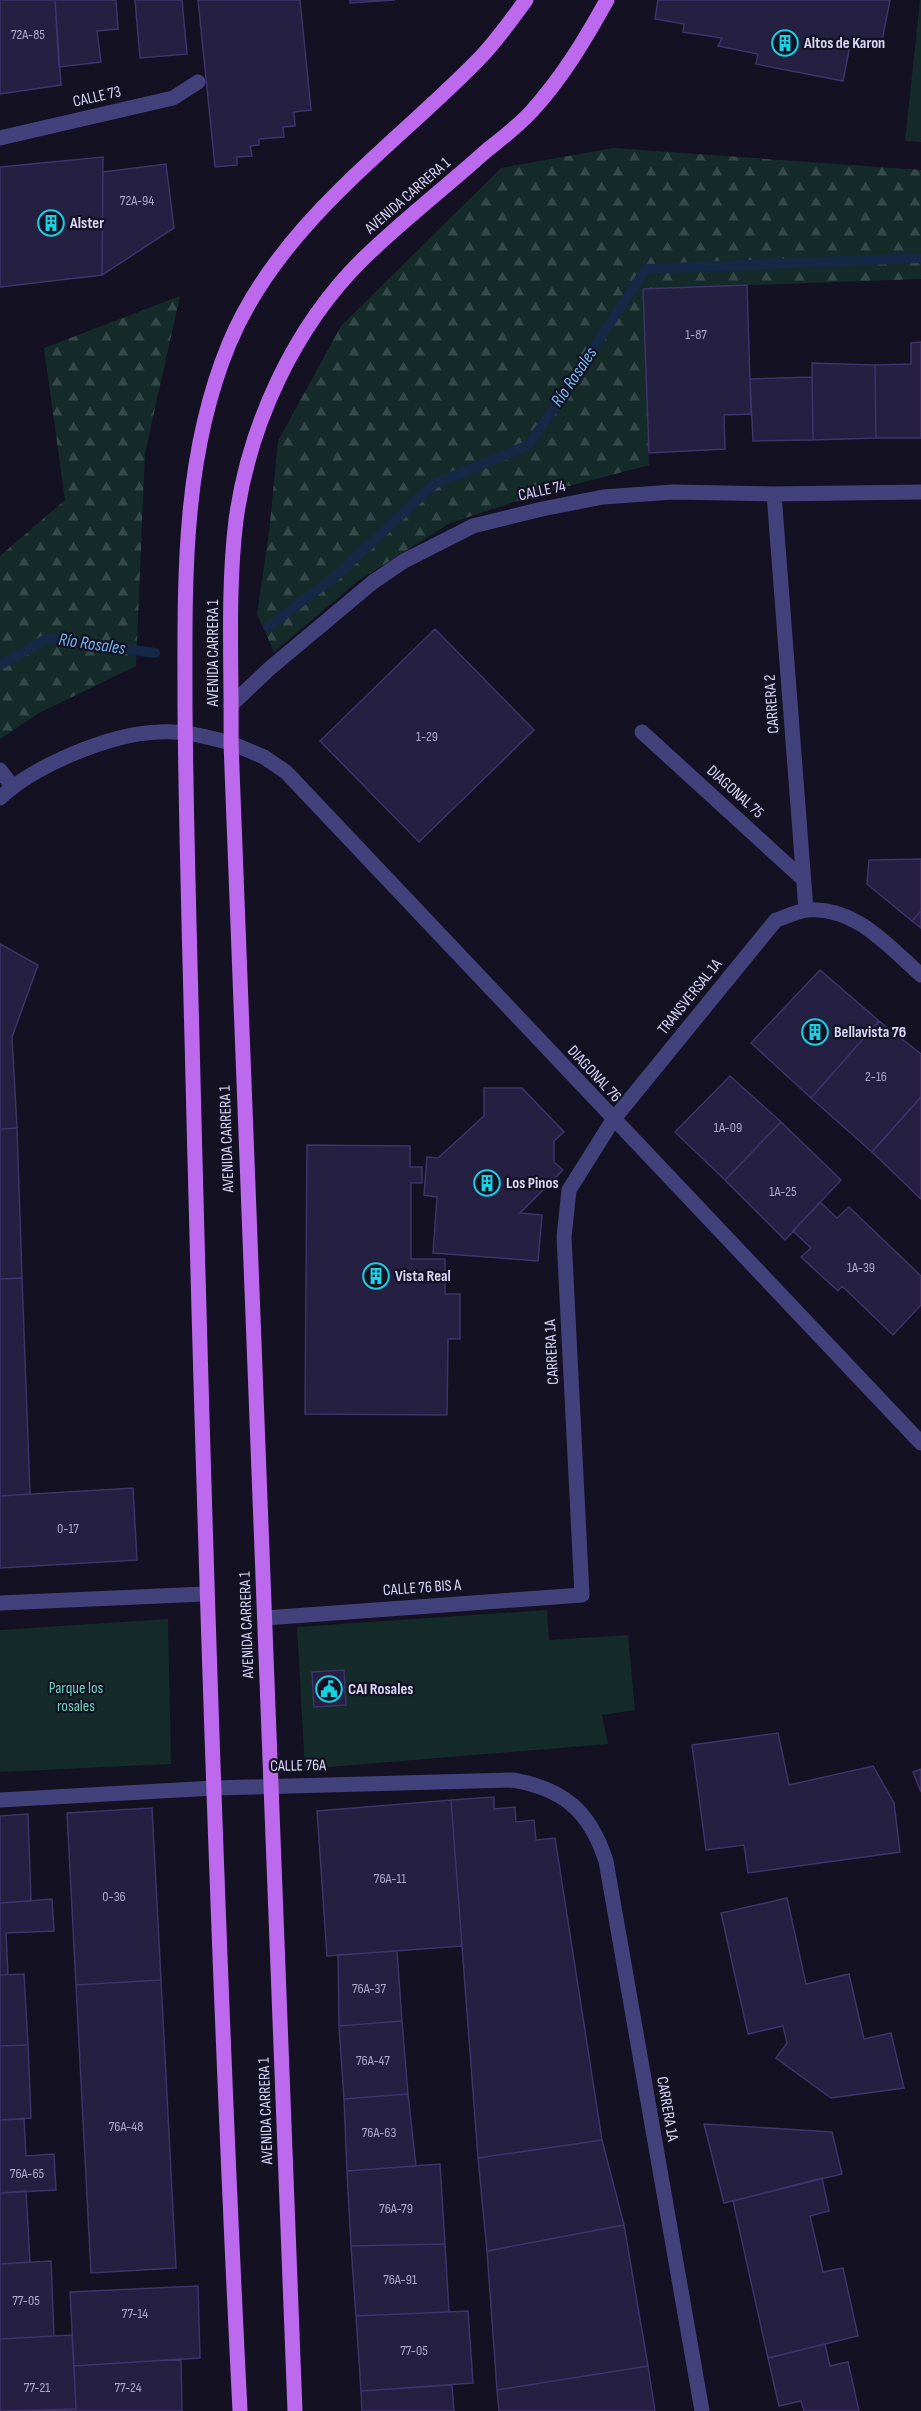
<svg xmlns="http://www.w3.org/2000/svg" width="921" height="2411" font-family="'Sofia Sans Condensed',sans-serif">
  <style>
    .green { fill: #142b2a }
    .forest { fill: url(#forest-firs) }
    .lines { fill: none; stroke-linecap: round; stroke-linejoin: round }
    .stream { stroke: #152947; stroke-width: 10 }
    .building { fill: #251f41; stroke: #3e336a; stroke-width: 1.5 }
    .service { stroke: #43417c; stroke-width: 15 }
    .minor { stroke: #43417c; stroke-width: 15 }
    .tertiary { stroke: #43417c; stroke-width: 15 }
    .primary { stroke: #bc69ee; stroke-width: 15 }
    .labels { text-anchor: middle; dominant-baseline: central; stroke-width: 4.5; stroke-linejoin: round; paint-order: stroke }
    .number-label { font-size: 14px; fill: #ada8cc }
    .poi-label { font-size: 16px; font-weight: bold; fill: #dad6fa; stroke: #131122; text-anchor: start }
    .street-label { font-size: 16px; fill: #dad6fa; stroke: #131122 }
    .park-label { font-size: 16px; fill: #6ad2b8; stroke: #131122 }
    .water-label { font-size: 18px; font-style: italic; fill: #70b5ef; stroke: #131122 }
  </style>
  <defs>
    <pattern id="forest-firs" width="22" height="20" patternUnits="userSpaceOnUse" patternTransform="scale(1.5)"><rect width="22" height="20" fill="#142b2a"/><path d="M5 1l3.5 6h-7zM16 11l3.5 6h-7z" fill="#36494a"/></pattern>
  </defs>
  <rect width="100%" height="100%" fill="#131122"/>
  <!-- green -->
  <path class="green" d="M920,0H921V142L905,141Z
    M547,1610L549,1640L628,1635L635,1710L602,1715L608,1744L305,1769L297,1627Z
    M168,1619L171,1764L0,1772V1630Z"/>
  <!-- forest -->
  <path class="forest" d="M613,148L921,170V279L643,289L649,465L539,494L450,523L358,581L274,652L257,614L269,533L278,441L341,326L501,168Z
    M180,296L145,453L136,666L39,713L0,739V556L65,500L44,348Z"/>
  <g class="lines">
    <!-- stream -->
    <path class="stream" d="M268,627L338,574L434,484L529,445L646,269L921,258
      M0,665L48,638L155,653"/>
  </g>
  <!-- building -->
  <path class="building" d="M0,0H55L61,85L0,94Z
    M55,0H116L118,29L97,31L101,62L59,67Z
    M135,0H182L187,54L140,58Z
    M198,0H300L311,110L294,112L295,126L283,127L284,137L259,139V145L250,146L252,156L237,157V165L215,167Z
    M350,0H395L350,3Z
    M658,0H890L881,46L851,40L843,81L756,64L758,54L718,46L722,38L683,32L684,24L655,19Z
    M103,157L102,275L0,287V167Z
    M166,164L174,228L102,275L103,172Z
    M747,285L751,414L724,415L725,449L649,453L643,289Z
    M921,342V438H876L875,365L911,364V343Z
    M812,363L875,365L876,438L813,440Z
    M812,377L813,440L753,441L750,379Z
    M435,629L534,730L419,842L320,741Z
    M921,859V911L912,921L867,884L869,860Z
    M921,911V928L912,921Z
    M0,944L38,965L12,1037L17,1128L0,1129Z
    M820,970L879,1021L811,1098L751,1043Z
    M879,1021L921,1054V1097L872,1152L811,1098Z
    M730,1076L781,1122L725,1180L675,1132Z
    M484,1088H522L564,1132L554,1141V1162L563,1170L520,1213L542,1215L538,1261L433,1253L437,1197L424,1195L427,1157L438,1158L484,1116Z
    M921,1097V1199L872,1152Z
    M781,1122L841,1180L785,1240L725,1180Z
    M17,1128L22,1278L0,1279V1129Z
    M307,1145L410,1146V1167H422V1183H411V1259H445V1294H460V1339H448L447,1415L305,1414Z
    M820,1202L837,1218L849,1207L921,1276V1305L893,1335L842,1286L838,1291L801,1257L811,1248L793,1231Z
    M22,1278L30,1494L0,1496V1279Z
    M133,1488L137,1560L0,1568V1496Z
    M344,1670L346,1705L314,1707L312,1672Z
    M778,1733L789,1785L873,1766L894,1803L900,1852L748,1873L744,1845L706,1850L692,1745Z
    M921,1769V1792L913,1772Z
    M494,1797V1809L515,1807L516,1822L534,1820L536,1840L555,1838L602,2140L478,2158L451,1800Z
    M451,1800L462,1946L327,1956L317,1811Z
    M152,1808L161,1980L76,1985L67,1813Z
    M28,1814L31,1901L0,1903V1816Z
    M787,1898L806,1984L849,1974L864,2039L891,2033L904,2088L831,2098L776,2058L787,2043L783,2026L748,2034L721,1913Z
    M52,1899L54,1931L6,1933L8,1975H0V1903Z
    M397,1951L402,2021L339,2026L338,1955Z
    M24,1974L28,2045L0,2046V1975Z
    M161,1980L176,2268L91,2273L76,1985Z
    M402,2021L408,2094L344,2099L339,2026Z
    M28,2045L31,2118L0,2120V2046Z
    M408,2094L416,2166L347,2171L344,2099Z
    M24,2119L26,2156L54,2154L56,2190L0,2193V2120Z
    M704,2124L832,2132L842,2174L724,2203Z
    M602,2140L624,2225L487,2251L478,2158Z
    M440,2164L445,2244L351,2246L347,2171Z
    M822,2178L829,2211L810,2216L823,2272L843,2268L858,2336L768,2358L733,2201Z
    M26,2191L30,2262L0,2264V2193Z
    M624,2225L648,2366L497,2390L487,2251Z
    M445,2244L449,2312L356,2316L351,2246Z
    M51,2261L54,2336L0,2339V2264Z
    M198,2286L200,2358L74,2366L70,2292Z
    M468,2311L473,2383L361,2391L356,2316Z
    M72,2335L76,2409L0,2411V2339Z
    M825,2344L830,2366L848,2362L859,2411H804L801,2401L779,2406L768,2358Z
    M181,2359L182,2411H76L74,2366Z
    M648,2366L655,2411H499L497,2390Z
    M452,2385L454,2411H362L361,2391Z
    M76,2409V2411H25Z"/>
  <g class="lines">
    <!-- service -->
    <path class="service" d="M0,770L12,786"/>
    <!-- minor -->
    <path class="minor" d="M0,138L173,98L198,82
      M774,494L806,910
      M231,705L269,669L373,582L404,561L473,526L542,509L603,497L673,492L774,494L921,492
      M642,732L803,879
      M0,798C35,765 110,734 158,732C183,730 207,737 231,743
      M0,1603L205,1594
      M265,1618L582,1595L564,1237L569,1190L613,1120L776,920C786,917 797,911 807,910C855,906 888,946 921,975
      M0,1800L214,1788"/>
    <!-- tertiary -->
    <path class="tertiary" d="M231,743L264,757L286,772L921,1443
      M214,1788L513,1780C565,1789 590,1812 606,1861L702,2411"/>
    <!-- primary -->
    <path class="primary" d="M240,2411C217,1954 203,1496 192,1038C189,928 186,818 185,708C185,586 181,460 229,344C279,224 390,150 478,60C496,42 511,20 526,0
      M295,2411L231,743C232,669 227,594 236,520C249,425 294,327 363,259C402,221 446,187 486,151C501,139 517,127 531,112C562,78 585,40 607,0"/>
  </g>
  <!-- icons -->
  <defs>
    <g id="building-ring" transform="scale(1.35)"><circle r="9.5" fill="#131122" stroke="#19d0e3" stroke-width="1.5"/><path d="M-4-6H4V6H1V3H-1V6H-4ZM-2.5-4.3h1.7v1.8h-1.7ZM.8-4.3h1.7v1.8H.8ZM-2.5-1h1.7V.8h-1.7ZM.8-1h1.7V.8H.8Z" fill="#19d0e3"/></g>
    <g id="civic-ring" transform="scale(1.35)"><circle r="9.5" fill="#131122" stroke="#19d0e3" stroke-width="1.5"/><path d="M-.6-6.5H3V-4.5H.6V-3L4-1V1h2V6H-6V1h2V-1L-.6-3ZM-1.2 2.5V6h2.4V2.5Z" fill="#19d0e3"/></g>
  </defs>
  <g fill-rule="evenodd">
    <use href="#building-ring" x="785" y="43"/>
    <use href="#building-ring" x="51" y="223"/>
    <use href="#building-ring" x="815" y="1032"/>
    <use href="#building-ring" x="487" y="1183"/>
    <use href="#building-ring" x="376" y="1276"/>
    <use href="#civic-ring" x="329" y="1689"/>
  </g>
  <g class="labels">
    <!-- number labels -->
    <g class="number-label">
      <text x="28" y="34">72A-85</text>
      <text x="137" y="200">72A-94</text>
      <text x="696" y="334">1-87</text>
      <text x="427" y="736">1-29</text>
      <text x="876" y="1076">2-16</text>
      <text x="728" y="1127">1A-09</text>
      <text x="783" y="1191">1A-25</text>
      <text x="861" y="1267">1A-39</text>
      <text x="68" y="1528">0-17</text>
      <text x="390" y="1878">76A-11</text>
      <text x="114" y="1896">0-36</text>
      <text x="369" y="1988">76A-37</text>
      <text x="373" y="2060">76A-47</text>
      <text x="126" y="2126">76A-48</text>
      <text x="379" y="2132">76A-63</text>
      <text x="27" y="2173">76A-65</text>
      <text x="396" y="2208">76A-79</text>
      <text x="400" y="2279">76A-91</text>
      <text x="26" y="2300">77-05</text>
      <text x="135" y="2313">77-14</text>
      <text x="414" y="2350">77-05</text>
      <text x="37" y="2387">77-21</text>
      <text x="128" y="2387">77-24</text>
    </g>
    <!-- poi labels -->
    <g class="poi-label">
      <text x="804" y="43">Altos de Karon</text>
      <text x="70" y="223">Alster</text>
      <text x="834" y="1032">Bellavista 76</text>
      <text x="506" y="1183">Los Pinos</text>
      <text x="395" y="1276">Vista Real</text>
      <text x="348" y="1689">CAI Rosales</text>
    </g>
    <!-- street labels -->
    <g class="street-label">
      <text transform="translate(97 97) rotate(-13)">CALLE 73</text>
      <text transform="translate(408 196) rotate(-41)">AVENIDA CARRERA 1</text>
      <text transform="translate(542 491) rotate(-12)">CALLE 74</text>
      <text transform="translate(213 653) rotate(-90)">AVENIDA CARRERA 1</text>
      <text transform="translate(772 704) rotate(-94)">CARRERA 2</text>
      <text transform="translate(735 792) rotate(42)">DIAGONAL 75</text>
      <text transform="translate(690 997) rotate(-51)">TRANSVERSAL 1A</text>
      <text transform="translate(594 1074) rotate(47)">DIAGONAL 76</text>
      <text transform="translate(227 1139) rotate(-92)">AVENIDA CARRERA 1</text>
      <text transform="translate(552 1352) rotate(-93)">CARRERA 1A</text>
      <text transform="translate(422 1588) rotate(-4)">CALLE 76 BIS A</text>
      <text transform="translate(247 1625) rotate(-92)">AVENIDA CARRERA 1</text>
      <text transform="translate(298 1766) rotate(-1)">CALLE 76A</text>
      <text transform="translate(667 2109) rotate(80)">CARRERA 1A</text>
      <text transform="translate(266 2111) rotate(-92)">AVENIDA CARRERA 1</text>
    </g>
    <!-- park labels -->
    <g class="park-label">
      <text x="76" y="1688">Parque los<tspan x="76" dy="18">rosales</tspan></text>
    </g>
    <!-- water labels -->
    <g class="water-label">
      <text transform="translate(574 377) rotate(-56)">Río Rosales</text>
      <text transform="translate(92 644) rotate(8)">Río Rosales</text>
    </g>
  </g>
</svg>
